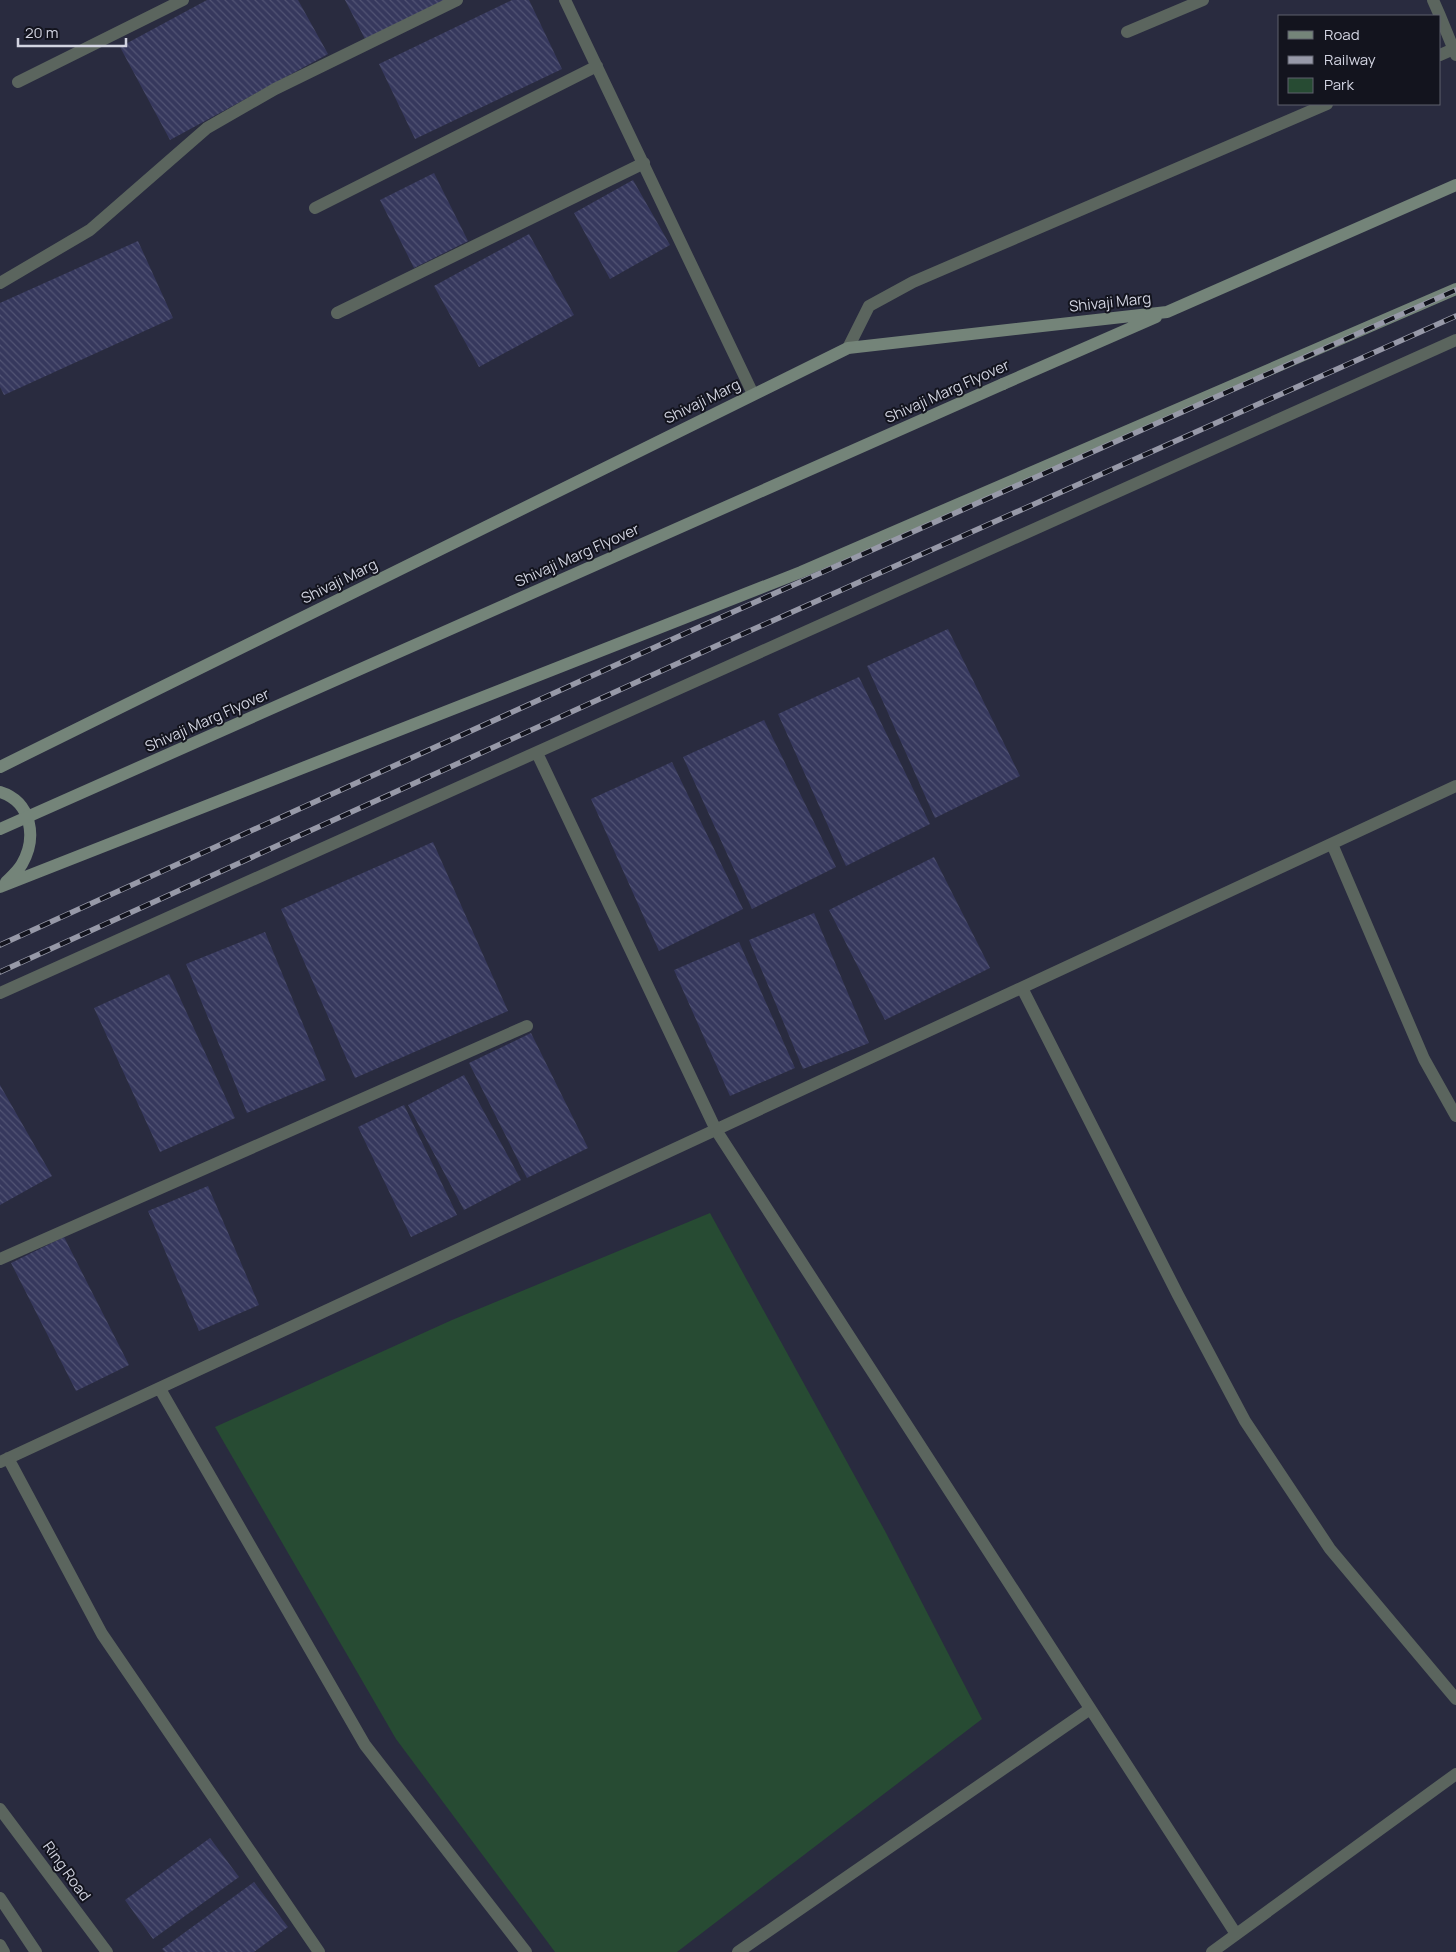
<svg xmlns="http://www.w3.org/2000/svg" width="1456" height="1952" font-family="Manrope,sans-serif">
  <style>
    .green { fill: #274b33 }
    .building { fill: url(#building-back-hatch) }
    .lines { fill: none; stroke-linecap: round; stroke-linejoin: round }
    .minor { stroke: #5b655e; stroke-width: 12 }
    .tertiary { stroke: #5b655e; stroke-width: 12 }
    .secondary { stroke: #748479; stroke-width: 12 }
    .rail-casing { stroke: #9799a8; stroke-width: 5.5 }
    .rail { stroke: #13141e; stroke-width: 4; stroke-dasharray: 11; stroke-linecap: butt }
    .secondary-bridge { stroke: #748479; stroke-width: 12 }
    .labels { text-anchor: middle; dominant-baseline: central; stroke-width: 4; stroke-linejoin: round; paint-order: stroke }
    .street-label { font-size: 15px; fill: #d2d4e1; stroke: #13141e }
  </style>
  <defs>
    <pattern id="building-back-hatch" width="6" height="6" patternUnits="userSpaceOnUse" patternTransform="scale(1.25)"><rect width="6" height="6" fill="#36385d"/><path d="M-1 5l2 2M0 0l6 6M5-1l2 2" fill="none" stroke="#525474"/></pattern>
  </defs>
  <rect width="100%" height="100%" fill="#292b3f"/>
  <!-- green -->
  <path class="green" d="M710,1213L885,1531L982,1719L677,1952H555L396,1739L215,1427L452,1320Z"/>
  <!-- building -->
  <path class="building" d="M207,0H298L328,54L170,140L120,47Z
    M345,0H445L365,39Z
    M512,0H529L562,69L415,139L379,64Z
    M434,173L468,241L414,268L380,200Z
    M633,180L670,245L610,279L574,213Z
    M529,234L574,315L479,367L434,286Z
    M138,241L173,318L4,395L0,387V303Z
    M948,629L1020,776L935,818L867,666Z
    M859,677L930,824L846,866L778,714Z
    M764,720L836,867L752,909L683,757Z
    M672,762L743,909L659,951L591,799Z
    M433,842L508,1011L355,1078L281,909Z
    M934,857L990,968L885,1020L829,910Z
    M814,913L869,1043L803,1069L749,940Z
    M265,932L326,1080L247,1113L186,964Z
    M739,942L795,1068L730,1096L674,970Z
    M169,974L235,1118L160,1152L94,1008Z
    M531,1033L588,1148L527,1178L469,1063Z
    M464,1075L521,1180L464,1210L408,1105Z
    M0,1085L52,1176L0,1205Z
    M404,1105L457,1215L411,1237L358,1127Z
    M208,1186L259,1305L199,1331L148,1211Z
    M64,1237L129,1365L76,1391L11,1263Z
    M210,1838L239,1877L153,1939L125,1900Z
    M254,1882L288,1927L254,1952H165L162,1949Z"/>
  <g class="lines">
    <!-- minor -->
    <path class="minor" d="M565,0L753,394
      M1433,0L1440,16
      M1440,16L1456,55
      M1127,32L1203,0
      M1440,55L1456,48
      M18,82L183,0
      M315,208L597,66
      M0,283L90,230L207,128L275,89L457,0
      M337,313L644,163
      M848,348L869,306L913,282L1327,104
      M537,753L716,1130L1236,1934
      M1332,844L1424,1059L1456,1116
      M1022,988L1178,1295L1245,1421L1330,1549L1456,1699
      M0,993L1456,340
      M0,1259L527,1026
      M160,1389L365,1745L526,1952
      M8,1458L102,1634L319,1952
      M0,1462L1456,786
      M0,1945L4,1952
      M738,1952L1090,1709
      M1212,1952L1456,1774"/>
    <!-- tertiary -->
    <path class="tertiary" d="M0,1809L107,1952
      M0,1898L36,1952"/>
    <!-- secondary -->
    <path class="secondary" d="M1003,384L1156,317
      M0,767L848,348L1167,312L1456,185
      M0,792C32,802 37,838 22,864C18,871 11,877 6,882
      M0,887L801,572L1456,289"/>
    <!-- rail casing -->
    <g class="rail-casing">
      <path id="rail" d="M0,945L706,624L1456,290
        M0,972L716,646L1456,316"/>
    </g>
    <!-- rail -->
    <use href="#rail" class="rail"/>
    <!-- secondary-bridge -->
    <path class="secondary-bridge" d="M0,829L1003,384"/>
  </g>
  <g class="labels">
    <!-- street labels -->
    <g class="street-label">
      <text transform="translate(1110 302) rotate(-6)">Shivaji Marg</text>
      <text transform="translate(947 391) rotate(-24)">Shivaji Marg Flyover</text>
      <text transform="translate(702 401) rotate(-26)">Shivaji Marg</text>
      <text transform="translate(577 555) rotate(-24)">Shivaji Marg Flyover</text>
      <text transform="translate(339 581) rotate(-26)">Shivaji Marg</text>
      <text transform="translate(207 720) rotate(-24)">Shivaji Marg Flyover</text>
      <text transform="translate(67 1871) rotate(54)">Ring Road</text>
    </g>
  </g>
  <!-- legend -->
  <rect x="1278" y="15" width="162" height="90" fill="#13141e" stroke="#5f616c"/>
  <rect x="1288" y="31" width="25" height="8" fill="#748479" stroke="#5f616c"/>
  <text x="1324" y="40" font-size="15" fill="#d2d4e1">Road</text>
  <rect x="1288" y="56" width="25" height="8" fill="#9799a8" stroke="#5f616c"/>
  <text x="1324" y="65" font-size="15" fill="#d2d4e1">Railway</text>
  <rect x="1288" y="78" width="25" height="15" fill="#274b33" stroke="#5f616c"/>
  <text x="1324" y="90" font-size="15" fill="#d2d4e1">Park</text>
  <!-- scale -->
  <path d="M18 38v8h108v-8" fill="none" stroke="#d2d4e1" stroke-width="2.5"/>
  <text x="25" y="38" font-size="15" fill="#d2d4e1" stroke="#13141e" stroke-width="4" paint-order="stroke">20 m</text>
</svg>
